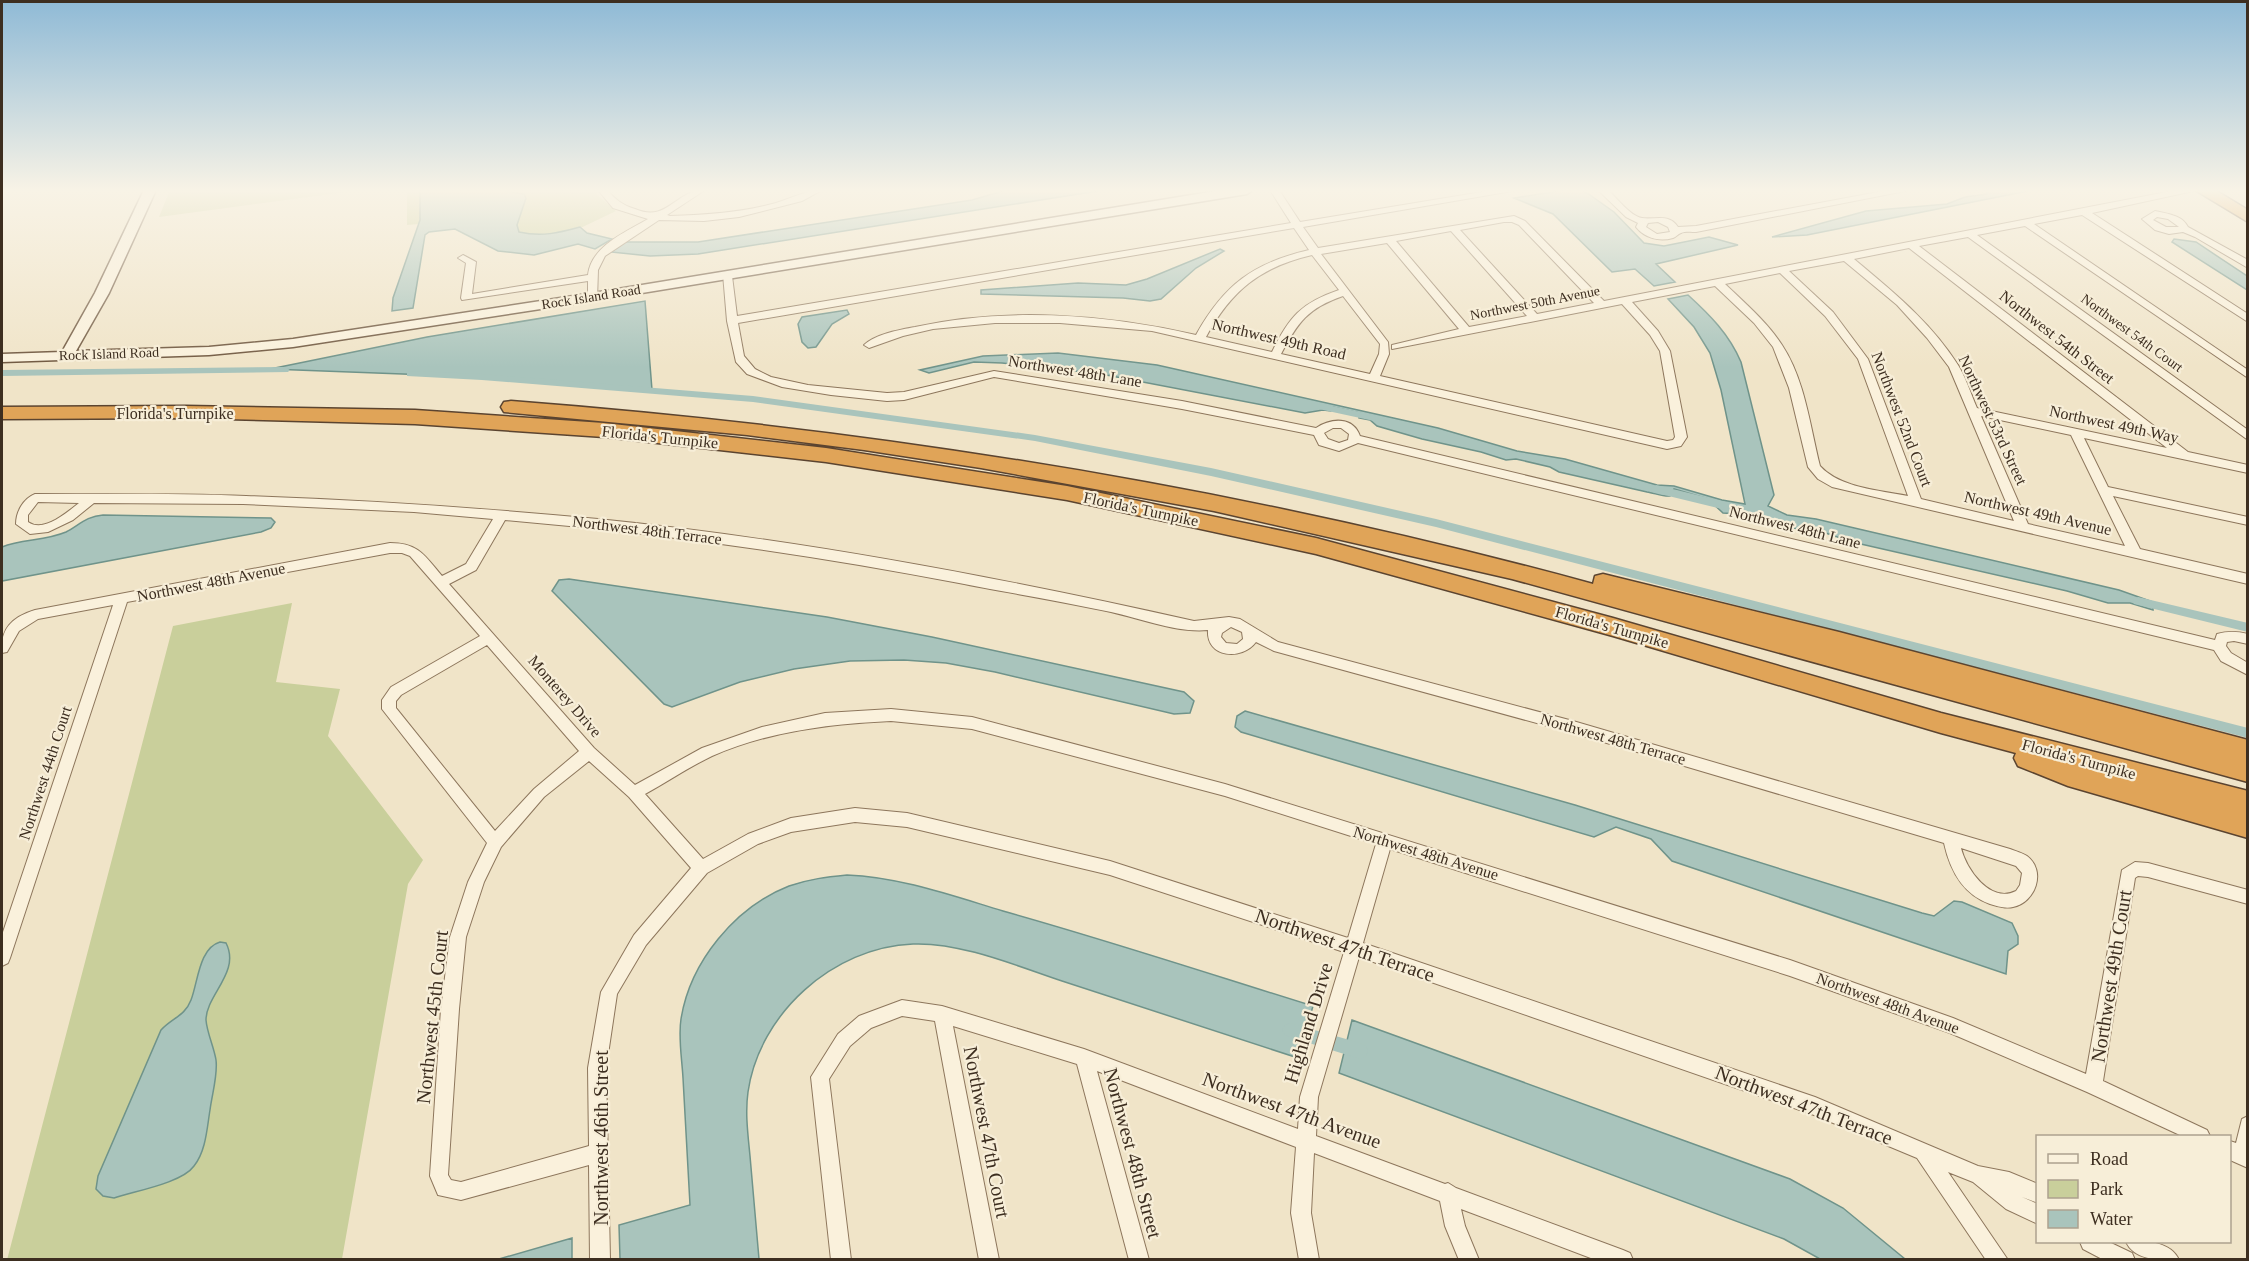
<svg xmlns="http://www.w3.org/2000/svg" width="2249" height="1261" font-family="'Times New Roman',serif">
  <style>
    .green { fill: #c9cf9b }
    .water { fill: #a9c4bc; stroke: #6f938a; stroke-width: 1.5 }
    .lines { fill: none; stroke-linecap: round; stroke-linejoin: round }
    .canal { fill: #a9c4bc; fill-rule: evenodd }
    .street-casing { stroke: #8d765c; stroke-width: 2 }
    .secondary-casing { stroke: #6f573f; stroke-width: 3 }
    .highway-casing { stroke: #5b4430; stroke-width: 3 }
    .street { fill: #faf1dc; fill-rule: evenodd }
    .secondary { fill: #faf1dc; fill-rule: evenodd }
    .highway { fill: #e0a458; fill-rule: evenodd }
    .labels { text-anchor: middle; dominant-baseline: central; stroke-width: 4.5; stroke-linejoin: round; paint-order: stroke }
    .far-street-label { font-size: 14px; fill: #3d2e20; stroke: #f7eed8 }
    .street-label { font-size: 16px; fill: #3d2e20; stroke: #f7eed8 }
    .near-street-label { font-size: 20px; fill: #3d2e20; stroke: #f7eed8 }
  </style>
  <rect width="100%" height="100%" fill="#f0e4c8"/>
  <!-- green -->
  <path class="green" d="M170,190H361L159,217Z
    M407,190H592L616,211L547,244L443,222L407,225Z
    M292,603L276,682L340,689L328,736L423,860L408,884L342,1259L7,1260L173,626Z"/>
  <!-- water -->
  <path class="water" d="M420,190H499L524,194L526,198L517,225L519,232C542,237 558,233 580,227L587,233L612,239L595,249L578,244L534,255L498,251L455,229L429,232L425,235L413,308L392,311L393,298L420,220Z
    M1006,190H1104L698,254L650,256L611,252L625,242H698L972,200Z
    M1565,190H1581L1587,193L1614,212L1644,243L1664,246L1709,237L1738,245L1656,264L1675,282L1654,286L1635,269L1612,272L1553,214L1514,198Z
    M1986,190H2033L1807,235L1772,237L1866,211L1947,204L1965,197L1987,194Z
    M2174,239L2196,242L2247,276V290L2172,242Z
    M1220,249L1224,251L1196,268L1161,299L1150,301L1123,298L981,294V290L1078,283L1126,285L1147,279Z
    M1688,295C1710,315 1729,334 1741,362L1774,495L1768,506L1787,515L1816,519L2119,590L2153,602V610L2130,603H2108L2067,591L1852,542L1811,528L1800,530L1762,517L1749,519L1740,514L1723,513L1708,499L1674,489L1670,496C1664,497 1654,493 1647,492L1559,472L1550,467L1516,459L1506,460L1481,452L1422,439L1377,426L1370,420L1359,418L1360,413L1333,407L1331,411L1323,410L1305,413L1101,374L1002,363L974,362L929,373L920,370L983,356L1058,353L1157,365L1438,428L1517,451L1565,459L1657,485L1674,486L1722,500L1745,504L1721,390L1710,353L1694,327L1668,299Z
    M645,301L652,390L482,377L270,369L427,337Z
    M847,310L849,314L832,324L816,347L808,348L802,342L798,324L802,317Z
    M103,515L271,518L275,522L271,528L261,532L2,581V547C22,539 45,541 66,532C79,525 87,516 103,515Z
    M569,579L827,617L932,637L1184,692L1194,701L1190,713L1174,714L995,672L946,663L904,660L850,661L794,669L740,682L672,707L664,704L552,591L559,580Z
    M1245,711L1575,805L1922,913L1934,916L1954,901L1962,902L2012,923L2018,936V944L2008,951L2006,974L1672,861L1651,839L1616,827L1594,837L1241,732L1235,727L1237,716Z
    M847,875C900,877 953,896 1003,911C1107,940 1210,974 1313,1006L1298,1058C1220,1032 1141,1007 1062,981C1017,966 960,942 913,944C833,947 759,1014 748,1092C745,1113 748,1135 750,1156C753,1190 756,1225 759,1259H620L619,1225L690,1205C688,1163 685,1120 683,1078C682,1059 678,1037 681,1019C690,962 735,907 789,886C809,879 827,877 847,875Z
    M220,942L226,943C241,972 206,995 206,1020C207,1033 214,1047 216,1060C218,1075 212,1094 210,1110C207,1128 206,1151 194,1166C182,1183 135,1191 114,1198L103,1196L96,1189L98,1176L161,1030C172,1018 185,1016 191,1000C198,982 199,948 220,942Z
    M1352,1020L1790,1179L1843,1208L1905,1259H1820L1784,1239L1339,1073Z
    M572,1238V1259H498H499Z"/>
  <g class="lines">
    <!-- canal -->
    <path class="canal" d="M285,367L290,370L288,372L2,376V370Z
      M410,371L482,374L753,396L1035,435L1211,468L1436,519L2248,728V738L1436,527L1211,476L1035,441L753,402L482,380L407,376V372Z
      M1318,403L1374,415L1379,418L1374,421L1314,408V404Z
      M1656,485L1726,502L1731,506L1726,510L1652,492L1651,489Z
      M2138,597L2248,623V632L2134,604L2132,601Z
      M1290,1023L1360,1043L1366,1046L1368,1051L1366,1056L1360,1059L1290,1037L1285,1035L1282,1030L1285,1025Z"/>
    <!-- street casing -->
    <g class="street-casing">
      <path id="street" d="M598,190H607C616,200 622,205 635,209C668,223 675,190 705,190L667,215L670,216C704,215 736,213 768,205C787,201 804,190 822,190L802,201L739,217L704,221L659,220L605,256L598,270L597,299L593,300L588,297V281L462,300L461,298L466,263L458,258L463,255L476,262L472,294L588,275C591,246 626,232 648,219L613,208Z
        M1270,190H1279L1300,222L1494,190H1518L1303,227L1318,248L1514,216L1525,221L1604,301L2177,190H2198L2092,213L2248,314V322L2082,215L2034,224L2248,370V378L2025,226L1977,235L2248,430V440L1968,237L1919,246L2188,452L2248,465V473L2084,438L2108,487L2248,517V525L2113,496L2140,549L2248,574V584L1832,487L1818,479L1808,467L1789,388L1773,347L1754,323L1715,286L1632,302L1658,331L1670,351L1687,437L1681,446L1667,449L1152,331L1060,323H995L933,329L903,336L869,348L864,345C876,334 899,330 915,327C1006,307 1106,314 1196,335C1224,285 1253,263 1309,250L1294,228L738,323L744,356L755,369L771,377L808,385L887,393L904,392L994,371L1182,401L1316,428C1331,418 1353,416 1360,436L2215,640L2217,634C2228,631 2236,631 2248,634V644L2234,641L2227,642L2226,646L2231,653L2248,663V675L2221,661L2214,650L1358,443L1339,451L1319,445L1314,435L1182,409L994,377L904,400L887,401L831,395L782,387L747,374L736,362L727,321L723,274H731L732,276L737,316L1291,223ZM1504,222H1512L1519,225L1594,303L1537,314L1460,230ZM1451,231L1527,316L1469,327L1396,241ZM1387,243L1459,329L1392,345V349L1622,304L1650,335L1660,351L1675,437L1673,440L1667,441L1380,376L1389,354L1388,342L1321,254ZM1909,248L2167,448L1977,408C1971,394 1966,378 1958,365C1931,322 1892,291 1854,259ZM1312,255L1339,290C1301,303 1289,317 1272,352L1206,337C1231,291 1260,267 1312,255ZM1844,261L1897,305L1927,338L1949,367L2014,521L1921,499L1868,359L1833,312L1789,271ZM1780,273L1825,316L1858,359L1908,496C1879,490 1840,488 1820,466C1810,426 1805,380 1782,345C1767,322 1745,303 1725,284ZM1343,296L1380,344L1379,354L1370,374L1281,354C1298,322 1308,308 1343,296ZM1981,416L2071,435L2125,546L2028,524ZM1333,428H1341L1349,434L1348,440L1339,443L1328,439L1324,433Z
        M1598,190H1608C1617,198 1630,216 1642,218C1655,220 1669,213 1678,227L1696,226L1889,190H1910L1696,232C1692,232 1685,231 1681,233C1678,234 1676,237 1673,238C1659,242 1645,238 1636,227L1638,223L1626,217ZM1658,222L1668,227L1670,232L1657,234L1646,227L1648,223Z
        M2155,211C2168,214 2182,215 2188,227L2248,260V268L2195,237L2183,232L2169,234L2155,230L2142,219ZM2157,217L2168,219L2179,227H2166L2153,220Z
        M35,494C105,494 176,493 246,496C364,500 481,508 598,519C798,539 998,577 1194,621L1229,617L1240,619L1278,642L1573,721L2010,849C2015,851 2023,853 2027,856C2047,871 2035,903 2013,907C2005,909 1997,906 1990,904C1962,894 1950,870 1944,843L1573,733L1274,651L1256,642C1242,661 1206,658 1208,630C1177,633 1142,619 1111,612C1060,601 1010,593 959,583C809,554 657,533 505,520L476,570L449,584L594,748L635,785L702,748L762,727L825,713L891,709L972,717L1225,784L1790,960L1953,1018L2086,1074L2122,870L2135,862L2148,863L2248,890V904L2148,877L2138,876L2135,878L2103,1081L2207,1130L2210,1136H2182L2087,1092L1950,1033L1790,976L1390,849L1363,943L1815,1097L1978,1166L2009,1172L2038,1184V1203L2022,1197L2038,1204V1224L2006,1209L1973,1182L1948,1172L2008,1260H1986L1917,1158L1814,1115L1359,957L1318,1097L1316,1136L1445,1184L1448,1183L1456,1188L1623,1250L1630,1253L1633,1260H1596L1461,1209L1465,1226L1479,1260H1459L1445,1226L1440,1201L1314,1153L1311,1213L1319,1260H1299L1291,1213L1296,1147L1097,1071L1149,1260H1129L1077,1064L953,1026L999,1260H979L935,1021L902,1016L871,1028L850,1046L829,1079L851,1260H831L811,1077L838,1034L859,1016L902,1000L942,1006L1084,1049L1298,1129L1300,1097L1344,952L1110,875L907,827L855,822L791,832L758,844L707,873L646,945L617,994L606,1068L610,1260H590L589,1165L461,1200L438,1195L430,1176L441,1009L450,937L468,882L487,843L382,709V700L391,687L480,636L410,556L402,553H390L127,602L10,958L8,963L2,966V935L113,605L38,619L19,631L7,652L2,653C0,629 12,617 35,610L390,543C419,543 425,556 442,576L466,564L493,519L414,512L243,504L94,503L73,520L48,532L30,534L16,524C16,512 23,499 35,494ZM38,502L79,503C66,513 44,533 28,522V515ZM1231,627L1242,632L1243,639L1237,644L1226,643L1221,637L1222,633ZM487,645L579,751L534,789L495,831L396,708V701L401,695ZM891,721L972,729L1225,796L1376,844L1348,938L1110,861L907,813L855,808L791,818L748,834L703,859L645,794C667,782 689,767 712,756C769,731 830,724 891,721ZM589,761L629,797L691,868L634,935L601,992L588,1068L589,1146L461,1182L451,1180L448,1175L459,1009L466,937L484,882L501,847L544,797ZM1961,848L2016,866L2022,873L2020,885L2016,891C1990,904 1966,869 1961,848Z
        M2248,1116V1168L2230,1160V1141L2236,1143L2242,1119Z
        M2080,1242H2109L2132,1253L2135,1260H2104L2083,1249Z
        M2126,1242C2143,1240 2171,1241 2179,1260C2160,1260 2135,1261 2126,1242Z"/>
    </g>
    <!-- secondary casing -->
    <g class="secondary-casing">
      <path id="secondary" d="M144,190H156L109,293L76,351L209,347L293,339L593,293L1222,190H1253L1247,194L593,301L293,347L209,355L2,362V354L62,352L95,293Z"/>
    </g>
    <!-- highway casing -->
    <g class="highway-casing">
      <path id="highway" d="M2195,190H2215L2248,210V222Z
        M511,401C876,429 1239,487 1593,584L1595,576L1603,574L1839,632L2248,740V782L1512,579L1214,511L981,468L864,450L747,435L504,412L501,407L504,402Z
        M185,406L415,410L604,423L826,448L1067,486L1316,538L1613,618L1941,713L2248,791V838L2068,786L2018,766L2014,758L2016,753L1941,733L1613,636L1316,554L1067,500L826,462L604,437L415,424L185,418L2,419V407Z"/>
    </g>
    <!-- street -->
    <use href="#street" class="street"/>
    <!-- secondary -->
    <use href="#secondary" class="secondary"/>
    <!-- highway -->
    <use href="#highway" class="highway"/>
  </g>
  <!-- sky -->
  <linearGradient id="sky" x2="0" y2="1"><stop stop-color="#8fbad6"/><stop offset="0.52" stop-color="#f8f3e6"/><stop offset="1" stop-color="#f8f3e6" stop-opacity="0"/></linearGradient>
  <rect width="2249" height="367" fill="url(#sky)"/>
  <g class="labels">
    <!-- far-street labels -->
    <g class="far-street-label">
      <text transform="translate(591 297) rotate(-9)">Rock Island Road</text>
      <text transform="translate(1535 303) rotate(-11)">Northwest 50th Avenue</text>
      <text transform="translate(2132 333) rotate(36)">Northwest 54th Court</text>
      <text transform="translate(109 354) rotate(-2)">Rock Island Road</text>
    </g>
    <!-- street labels -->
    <g class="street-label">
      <text transform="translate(2057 337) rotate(38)">Northwest 54th Street</text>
      <text transform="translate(1279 339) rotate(13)">Northwest 49th Road</text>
      <text transform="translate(1075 371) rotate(9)">Northwest 48th Lane</text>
      <text x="175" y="413">Florida's Turnpike</text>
      <text transform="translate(1902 419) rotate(69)">Northwest 52nd Court</text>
      <text transform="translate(1993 420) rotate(65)">Northwest 53rd Street</text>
      <text transform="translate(2114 424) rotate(12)">Northwest 49th Way</text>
      <text transform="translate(660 437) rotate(6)">Florida's Turnpike</text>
      <text transform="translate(1141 509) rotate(12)">Florida's Turnpike</text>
      <text transform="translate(2038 513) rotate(13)">Northwest 49th Avenue</text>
      <text transform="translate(1795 527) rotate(14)">Northwest 48th Lane</text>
      <text transform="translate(647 530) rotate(7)">Northwest 48th Terrace</text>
      <text transform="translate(211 582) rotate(-11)">Northwest 48th Avenue</text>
      <text transform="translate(1612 627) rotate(16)">Florida's Turnpike</text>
      <text transform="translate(565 696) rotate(49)">Monterey Drive</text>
      <text transform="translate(1613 739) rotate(16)">Northwest 48th Terrace</text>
      <text transform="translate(2079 759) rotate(15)">Florida's Turnpike</text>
      <text transform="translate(45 773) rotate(-72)">Northwest 44th Court</text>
      <text transform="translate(1426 853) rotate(17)">Northwest 48th Avenue</text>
      <text transform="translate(1888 1003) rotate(20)">Northwest 48th Avenue</text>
    </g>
    <!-- near-street labels -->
    <g class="near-street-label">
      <text transform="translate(1345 945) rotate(19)">Northwest 47th Terrace</text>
      <text transform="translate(2111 976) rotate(-81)">Northwest 49th Court</text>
      <text transform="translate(432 1017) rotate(-84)">Northwest 45th Court</text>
      <text transform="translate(1308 1023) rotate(-73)">Highland Drive</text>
      <text transform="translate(1804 1105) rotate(21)">Northwest 47th Terrace</text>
      <text transform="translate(1292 1110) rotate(20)">Northwest 47th Avenue</text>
      <text transform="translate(987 1132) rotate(79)">Northwest 47th Court</text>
      <text transform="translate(601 1138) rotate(-90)">Northwest 46th Street</text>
      <text transform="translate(1133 1153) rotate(75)">Northwest 48th Street</text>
    </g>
  </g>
  <!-- border -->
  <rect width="2249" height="1261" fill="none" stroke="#3d2e20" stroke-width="6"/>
  <!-- legend -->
  <rect x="2036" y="1135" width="195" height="108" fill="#f7eed8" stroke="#ada18e" stroke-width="1.5"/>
  <rect x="2048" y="1154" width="30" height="9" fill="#faf1dc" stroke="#ada18e" stroke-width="1.5"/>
  <text x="2090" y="1165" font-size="18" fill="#3d2e20">Road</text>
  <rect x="2048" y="1180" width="30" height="18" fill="#c9cf9b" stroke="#ada18e" stroke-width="1.5"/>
  <text x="2090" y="1195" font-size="18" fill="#3d2e20">Park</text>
  <rect x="2048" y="1210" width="30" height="18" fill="#a9c4bc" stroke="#ada18e" stroke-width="1.5"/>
  <text x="2090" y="1225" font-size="18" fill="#3d2e20">Water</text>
</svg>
